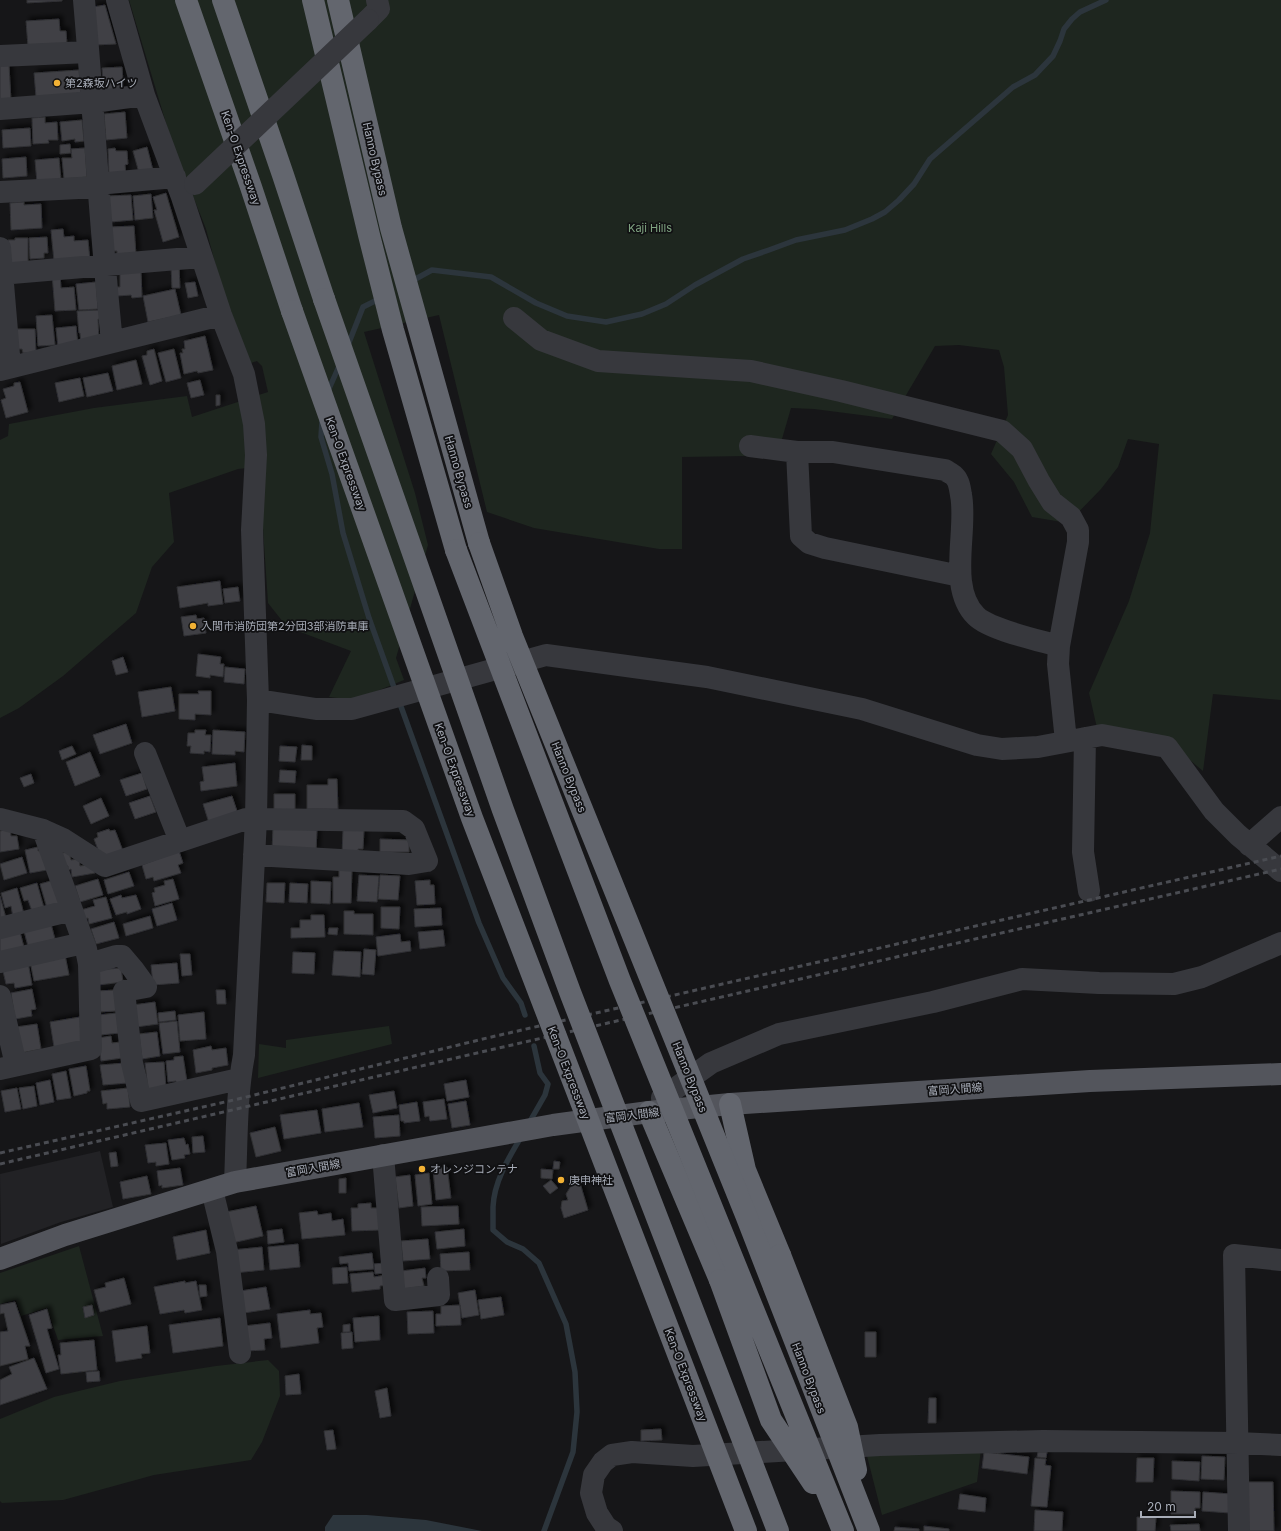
<svg xmlns="http://www.w3.org/2000/svg" width="1281" height="1531" font-family="Inter,'Noto Sans JP',sans-serif">
  <style>
    .built { fill: #222225 }
    .green { fill: #1e261f }
    .water { fill: #2c353c }
    .lines { fill: none; stroke-linecap: round; stroke-linejoin: round }
    .stream { stroke: #2c353c; stroke-width: 5.5 }
    .building { fill: #404145; stroke: #303034; filter: url(#shadow) }
    .minor { stroke: #37383d; stroke-width: 22 }
    .major { stroke: #53555c; stroke-width: 22 }
    .highway { stroke: #63666e; stroke-width: 22 }
    .rail { stroke: #4a4c52; stroke-width: 3; stroke-dasharray: 5 4; stroke-linecap: butt }
    .minor-bridge { stroke: #37383d; stroke-width: 22 }
    .highway-bridge { stroke: #63666e; stroke-width: 22 }
    .poi-dot { fill: #f2b134; stroke: #111113; stroke-width: 1.5 }
    .labels { text-anchor: middle; dominant-baseline: central; stroke-width: 3.5; stroke-linejoin: round; paint-order: stroke }
    .poi-label { font-size: 11px; fill: #a8adb8; stroke: #111113; text-anchor: start }
    .street-label { font-size: 11px; fill: #a8adb8; stroke: #111113 }
    .park-label { font-size: 11px; fill: #7fa381; stroke: #111113 }
  </style>
  <defs>
    <filter id="shadow"><feDropShadow dx="3.5" dy="-3.5" stdDeviation="2" flood-color="#0009"/></filter>
  </defs>
  <rect width="100%" height="100%" fill="#161618"/>
  <!-- built -->
  <path class="built" d="M100,1151L113,1207L61,1222L1,1244L0,1174Z"/>
  <!-- green -->
  <path class="green" d="M129,0H1281V700L1213,694L1203,771L1174,747L1097,728L1089,693L1129,601L1150,533L1159,444L1128,439L1118,467L1101,489L1068,523L1032,517L1014,482L991,454L1008,415L1004,367L999,350L959,345L935,346L892,419L814,409L791,408L782,439L748,456L682,457V549H659L534,528L487,512L439,315L364,332L415,493L428,545L396,658L404,680L355,700L329,697L351,651L287,627L268,603L262,514L265,466L238,469L169,493L174,542L152,567L136,613L63,676L19,708L0,718V440L8,436L9,424L94,408L187,396L192,417L268,392L262,366L257,361L251,363L229,315L206,229L172,143Z
    M389,1026L392,1044L258,1078L259,1044L286,1048V1040Z
    M79,1246L103,1336L58,1340L47,1308L21,1316L16,1300L0,1304V1273Z
    M268,1360L279,1371L280,1396L262,1442L251,1460L154,1475L63,1500L2,1503L0,1501V1419L54,1397L120,1381L216,1366Z
    M981,1449L977,1482L882,1515L866,1452Z"/>
  <!-- water -->
  <path class="water" d="M333,1515H367L426,1520L482,1531H325V1527Z"/>
  <g class="lines">
    <!-- stream -->
    <path class="stream" d="M410,282L432,270L491,277L536,303L567,316L606,322L642,314L666,304L695,285L743,259L769,250L796,240L845,230L872,219L885,212L899,200L914,184L930,159L1013,87L1035,75L1053,56L1060,41L1064,29L1072,19L1080,12L1106,0
      M348,345L363,307L381,298
      M328,391L340,364
      M322,421L321,437L332,474L343,533L369,618L396,693
      M399,701L479,923L503,978L521,1003L525,1015
      M529,1123L545,1095L548,1084L540,1073L534,1046
      M521,1137C508,1159 494,1182 493,1207C493,1215 493,1222 493,1230L507,1242L523,1249L539,1263L566,1324L575,1372L577,1412L573,1452L544,1531"/>
  </g>
  <!-- building -->
  <path class="building" d="M27,0H62V1L27,3Z
    M105,5L116,44L96,45L93,7Z
    M59,19L60,31H66L67,44L28,47L26,21Z
    M0,65H9L11,100L0,101Z
    M122,67L124,95L104,97L102,68Z
    M79,70L81,93L36,97L34,73Z
    M125,112L127,138L106,140L104,114Z
    M45,117V123L57,122L58,140H48L49,143L33,144L32,118Z
    M82,120L84,141L75,142V139L62,141L60,122Z
    M30,128L31,146L3,148L2,130Z
    M70,144L71,153L60,154V145Z
    M147,147L153,170L139,173L133,151Z
    M85,148L87,177L64,179L62,158H72L71,149Z
    M115,148L116,151H127L128,164L125,165L126,176L109,177L108,149Z
    M26,157L27,176L3,178L2,159Z
    M59,158L61,180L37,183L35,160Z
    M166,193L179,237L163,242L154,210H157L153,197Z
    M151,194L153,218L135,220L133,196Z
    M131,195L133,220L110,222L108,196Z
    M24,202V205L41,204L42,228L11,230L10,203Z
    M134,226L136,255L117,256V251H111L110,227Z
    M63,229L64,237L74,236V241L88,240L90,261H54L51,230Z
    M47,237L48,253H44V258L30,259L29,238Z
    M15,238H28V263L9,265L8,240H15Z
    M179,265L180,288H172L171,266Z
    M141,272L142,297L132,298L131,295L117,296V287H120V273Z
    M52,274H60L61,288L74,287L76,310L55,311Z
    M96,282L98,309L79,310L76,284Z
    M195,282L198,296L188,298L185,283Z
    M175,289L181,315L148,322L143,296Z
    M101,310V319H98L99,342L81,343L80,333H79L77,311Z
    M52,315L55,345L38,346L36,316Z
    M76,326L78,345L58,347L56,328Z
    M16,329H35L36,353H23L22,349H17Z
    M205,336L213,370L198,373L197,371L184,374L180,353H183L182,349H185L184,341Z
    M154,349L162,381L150,385L142,356L147,355V351Z
    M174,349L181,378L166,382L158,353Z
    M136,360L142,384L117,390L112,366Z
    M108,373L113,391L87,397L83,378Z
    M80,378L84,396L59,402L55,383Z
    M200,380L204,395L191,398L187,383Z
    M20,382L28,412L6,418L1,400L6,398L3,389L14,386V383Z
    M216,395H220V405L216,406Z
    M220,581L223,604L208,606V603L180,608L177,587Z
    M238,587L240,601L225,603L223,589Z
    M196,615L197,619L204,618L206,633L184,636L181,617Z
    M198,654L221,657L220,664H224L223,677L210,675V678L196,676Z
    M123,657L128,672L116,675L112,661Z
    M225,667L245,669L244,684L224,682Z
    M171,687L175,711L142,717L138,692Z
    M198,691H211V715L195,714V720L179,719V694H199Z
    M126,724L132,743L100,754L93,735Z
    M195,730H206L205,735H211L210,752L204,751V754L190,753L191,746H187L188,733H195Z
    M213,730L245,732L244,752L235,751V755L212,754Z
    M302,745L312,746V760H301Z
    M72,746L76,754L62,760L59,751Z
    M280,746L297,747L295,762L279,761Z
    M90,752L100,776L75,786L66,762Z
    M235,763L237,786L201,791L200,782L204,781L202,767Z
    M280,770L296,771L295,783L279,782Z
    M142,773L147,789L126,796L120,780Z
    M31,774L34,783L24,787L20,778Z
    M328,779H337L338,809H307V785H328Z
    M274,794H295V809L274,814Z
    M150,796L156,812L135,819L129,803Z
    M232,796L238,814L209,823L203,804Z
    M101,798L109,816L91,824L83,806Z
    M273,828L317,830L316,852L272,850Z
    M10,829L11,836H17L19,849L0,852V831Z
    M109,829L110,831L115,830L123,851L105,858L100,855L94,839L98,837L97,833Z
    M343,830H364L363,849H358V854H342Z
    M380,839L409,840V852H380Z
    M38,847V851L42,850L47,870L30,873L25,850Z
    M179,851L183,863L178,865L181,873L154,881L153,877L146,879L142,865Z
    M69,852L71,860L79,859L80,866L89,865L94,867L95,873L72,877L71,869L68,870V866H64L61,853Z
    M22,857L27,873L4,880L0,864Z
    M339,869H352L351,903H333V877H339Z
    M129,872L134,886L108,894L104,880Z
    M359,875L379,876L377,902L357,901Z
    M380,875L400,876L398,900L378,899Z
    M98,879L103,895L80,902L75,886Z
    M173,879L179,899L155,906L152,893L155,892L154,888L165,885L164,881Z
    M54,880L61,904L47,908L40,884Z
    M430,880V885H434L435,904L417,905L415,881Z
    M311,881L331,882L330,904L311,903Z
    M37,883L44,908L32,911L28,900L24,901L20,888Z
    M267,883H285L284,903L266,902Z
    M290,883L308,884L307,903L289,902Z
    M17,888L24,914L13,917L11,906L5,908L1,893Z
    M121,895L122,898L136,895L141,909L127,914V912L116,915L110,899Z
    M0,896L6,918L0,920Z
    M106,897L112,918L89,924L88,918L84,919L81,910L95,906L93,900Z
    M172,903L177,920L157,926L152,909Z
    M381,907H400L399,929L381,928Z
    M441,908L442,925L415,927L414,909Z
    M344,911H354V914H373V935L344,934Z
    M311,915H324L325,937L291,938V928H300V920H311Z
    M150,916L153,928L126,936L123,924Z
    M114,922L119,938L96,944L91,929Z
    M51,924L55,939L28,946L24,931Z
    M329,928H338L337,935L328,934Z
    M443,930L445,946L420,949L418,932Z
    M20,932L24,947L0,954V938Z
    M400,934L401,942L410,941L411,951L378,956L376,937Z
    M364,949L376,950L374,975L362,974Z
    M334,951L361,952L360,977L332,975Z
    M293,952L315,953L314,974L292,973Z
    M180,954H190L192,975L182,976Z
    M65,955L69,975L34,981L30,961Z
    M28,962L32,985L15,988L14,983L6,984L2,967Z
    M177,963L179,983L153,985L151,965Z
    M121,968L123,982L98,985L97,970Z
    M32,989L36,1009L31,1010L32,1016L15,1019L11,993Z
    M115,990L116,1011L98,1012L97,991Z
    M216,990H225L226,1004H217Z
    M155,1002L158,1024L136,1027L133,1005Z
    M175,1011L176,1020L159,1022L158,1013Z
    M204,1012L206,1039L180,1041L178,1015Z
    M117,1013L120,1033L100,1035L98,1015Z
    M80,1017L81,1043L54,1047L50,1022Z
    M177,1021L180,1052L163,1054L159,1023Z
    M37,1024L41,1049L21,1053L16,1027Z
    M157,1032L160,1056L142,1059L139,1034Z
    M111,1036L112,1043L121,1042L122,1058L101,1061L98,1038Z
    M211,1046L212,1050L226,1048L228,1065L212,1068V1070L196,1073L193,1050Z
    M183,1056L187,1082L176,1083V1081L168,1082L166,1061L174,1060V1057Z
    M164,1062L166,1088L148,1089L145,1063Z
    M125,1063L127,1083L103,1085L100,1065Z
    M86,1066L90,1091H87V1093L74,1096L69,1069Z
    M66,1071L71,1098L57,1100L52,1074Z
    M50,1080L54,1102L40,1105L36,1083Z
    M466,1080L469,1097L447,1101L444,1084Z
    M34,1086L37,1106L23,1109L19,1088Z
    M17,1088L21,1109L5,1112L1,1091Z
    M128,1088L130,1107L107,1109V1103L103,1104L101,1091Z
    M394,1091L397,1108L373,1113L369,1095Z
    M444,1099L447,1119L430,1121L429,1116L425,1117L423,1102Z
    M466,1101L470,1125L452,1128L448,1104Z
    M417,1102L420,1121L404,1123V1121H401L399,1105Z
    M359,1103L363,1127L325,1132L322,1109Z
    M317,1110L321,1133L284,1139L280,1115Z
    M399,1115L400,1136L375,1138L373,1117Z
    M275,1127L281,1151L256,1157L250,1133Z
    M203,1136L205,1152L193,1153L192,1137Z
    M184,1138L186,1145L188,1144L190,1154L184,1155L185,1158L172,1160L168,1140Z
    M166,1143L169,1164L156,1166V1162L148,1163L145,1145Z
    M116,1152L118,1166L111,1167L109,1153Z
    M554,1161L560,1162L559,1169H553Z
    M447,1167L451,1198L436,1200L433,1169Z
    M180,1168L183,1185L162,1188V1185L159,1186L157,1171Z
    M541,1169L553,1170L552,1179L541,1178Z
    M429,1173L432,1204L418,1206L415,1175Z
    M410,1175L413,1206L399,1208L395,1177Z
    M147,1176L151,1194L123,1199L120,1182Z
    M346,1178V1193H339V1179Z
    M551,1180L558,1188L550,1194L543,1186Z
    M580,1183L588,1210L564,1218L561,1208L562,1201L568,1200L566,1194L571,1186Z
    M371,1203V1208H380L381,1230L352,1231L351,1208H358V1204Z
    M256,1206L263,1236L232,1243L226,1212Z
    M458,1206L459,1224L422,1226L421,1207Z
    M317,1211L318,1215L331,1213L332,1221L343,1219L345,1235L302,1239L299,1213Z
    M282,1229L284,1242L268,1244L267,1231Z
    M464,1229L465,1246L437,1249L435,1232Z
    M206,1230L210,1253L177,1260L173,1237Z
    M428,1239L430,1259L403,1261L401,1241Z
    M298,1244L300,1267L270,1270L268,1247Z
    M262,1247L264,1270L234,1273L232,1250Z
    M469,1252L470,1270L441,1271L440,1254Z
    M372,1253L374,1269L349,1271L348,1263L340,1264L339,1257Z
    M384,1263L385,1273L375,1274L374,1264Z
    M347,1267L348,1283L333,1284L332,1268Z
    M425,1268L426,1278H422L424,1286L404,1289L402,1271Z
    M373,1272L374,1277L386,1275L387,1285L380,1286V1289L352,1292L350,1274Z
    M124,1278L131,1304L100,1312L94,1290L106,1287L105,1283Z
    M185,1281V1283L196,1281L202,1310L185,1313L184,1310L160,1314L154,1287Z
    M199,1285H206L207,1296L200,1297Z
    M266,1287L270,1309L244,1313L240,1291Z
    M475,1290L479,1315L462,1318L458,1293Z
    M501,1297L504,1315L481,1319L478,1300Z
    M15,1302L30,1346H25L28,1359L0,1366V1332L8,1331L4,1313L0,1314V1305Z
    M92,1305L94,1315L85,1318L83,1307Z
    M460,1305L461,1325L436,1326V1314H441V1306Z
    M47,1309L52,1328L47,1329L59,1369L46,1373L29,1315Z
    M310,1310V1314L321,1313L323,1327L317,1328L319,1343L281,1348L277,1314Z
    M433,1311L434,1333L408,1334L407,1312Z
    M379,1316L380,1340L355,1342L353,1318Z
    M220,1318L223,1346L173,1353L169,1325Z
    M270,1323L272,1338L264,1339L265,1350L246,1351L244,1326Z
    M350,1324V1332H343V1325Z
    M147,1326L150,1353L141,1354L142,1358L116,1362L112,1331Z
    M352,1332L353,1348L342,1349L341,1333Z
    M865,1332H876V1357H865Z
    M94,1340L97,1370L61,1374L58,1355H61L60,1343Z
    M34,1358L47,1389L0,1405V1380L12,1374L9,1367Z
    M99,1371L100,1381L87,1382L86,1372Z
    M299,1374L301,1394L286,1395L285,1376Z
    M387,1388L391,1416L380,1418L375,1391Z
    M929,1398H936V1423H928Z
    M661,1429L662,1440L641,1441V1430Z
    M333,1430L336,1449L327,1450L324,1431Z
    M984,1452L1029,1457L1027,1474L982,1468Z
    M1038,1452H1047L1046,1458L1037,1457Z
    M1202,1456L1225,1457L1224,1480L1201,1479Z
    M1035,1458L1046,1459L1045,1465L1051,1466L1047,1507L1031,1506Z
    M1137,1458H1154L1153,1482H1136Z
    M1172,1461L1200,1462L1199,1481L1172,1479Z
    M1246,1482H1273L1274,1531H1247Z
    M1171,1491L1200,1492V1508H1195V1514H1171Z
    M1203,1492L1231,1494L1230,1513L1202,1511Z
    M960,1494L986,1498L985,1512L958,1509Z
    M1035,1510L1063,1512L1062,1531H1034Z
    M1137,1517L1156,1518L1155,1531H1137Z
    M1199,1524L1200,1531H1171L1170,1525Z
    M924,1526L949,1529V1531H924Z
    M895,1527L919,1529V1531H894Z"/>
  <g class="lines">
    <!-- minor -->
    <path class="minor" d="M84,0C94,114 100,228 112,342
      M117,0L144,95L182,197L221,315L244,374L254,424L256,455L252,530L258,700L256,819L244,1055C236,1097 237,1139 235,1182
      M368,20L379,9L377,0
      M0,56L88,52
      M0,109L93,102L144,95
      M0,192L98,187L108,183L175,177
      M0,248L10,367
      M0,274L201,257
      M514,318L541,340L598,361L751,371L841,391L1002,431L1022,449L1039,481L1052,502L1071,517L1078,530V542L1059,646L1058,664L1066,741
      M0,370L221,315
      M750,446L797,452H833L945,470C948,472 953,474 955,477C959,481 960,489 961,495C968,530 947,587 976,616C990,630 1038,640 1059,646
      M797,452L801,536L809,543L825,548L960,576
      M258,700L316,709H352L546,655L707,677L862,709L977,745L1002,749L1038,747L1102,735L1167,747L1214,811L1238,835L1281,871
      M1085,738L1083,852L1089,891
      M145,753L180,841
      M0,819L43,830L63,839L105,866L246,819L403,821L414,829L427,861L409,864L254,855
      M1249,845L1281,817
      M0,928L72,910
      M0,962L83,943
      M89,964L116,956H122L133,969L146,987L124,991L132,1063L141,1101L239,1079
      M0,996L16,1065
      M0,1069L91,1049L89,964L86,949L43,830
      M663,1111L662,1098L711,1063L779,1034L933,1002L1022,979L1099,983L1174,984L1202,977L1281,943
      M383,1155L395,1300L439,1295L438,1278
      M212,1190L227,1251L240,1353
      M612,1531L606,1527L597,1513L591,1493L594,1475L603,1462L612,1455L632,1452L693,1456L880,1445L1043,1441L1237,1443L1281,1445
      M1239,1531L1234,1255L1281,1260"/>
    <!-- major -->
    <path class="major" d="M0,1259L65,1235L235,1182L553,1125L649,1112L730,1104L1090,1081L1281,1074"/>
    <!-- highway -->
    <path class="highway" d="M186,0L251,187L292,311
      M223,0L283,175L324,299
      M313,0L369,235L393,330L456,550
      M338,0L391,228L479,543
      M730,1104L745,1170L780,1255
      M649,1112L720,1280"/>
    <!-- rail -->
    <path class="rail" d="M0,1153L238,1099L487,1038L1281,856
      M0,1164L490,1050L1281,869"/>
    <!-- minor-bridge -->
    <path class="minor-bridge" d="M195,184L368,20"/>
    <!-- highway-bridge -->
    <path class="highway-bridge" d="M324,299L503,810L570,992L778,1531
      M292,311L472,818L746,1531
      M479,543L512,636L746,1215L869,1531
      M456,550L620,981L843,1531
      M780,1255L847,1427L856,1470
      M720,1280L771,1420L813,1483"/>
  </g>
  <!-- markers -->
  <g class="poi-dot">
    <circle cx="57" cy="83" r="4"/>
    <circle cx="193" cy="626" r="4"/>
    <circle cx="422" cy="1169" r="4"/>
    <circle cx="561" cy="1180" r="4"/>
  </g>
  <g class="labels">
    <!-- poi labels -->
    <g class="poi-label">
      <text x="65" y="83">第2森坂ハイツ</text>
      <text x="201" y="626">入間市消防団第2分団3部消防車庫</text>
      <text x="430" y="1169">オレンジコンテナ</text>
      <text x="569" y="1180">庚申神社</text>
    </g>
    <!-- street labels -->
    <g class="street-label">
      <text transform="translate(241 158) rotate(71)">Ken-O Expressway</text>
      <text transform="translate(375 159) rotate(77)">Hanno Bypass</text>
      <text transform="translate(346 464) rotate(70)">Ken-O Expressway</text>
      <text transform="translate(459 472) rotate(74)">Hanno Bypass</text>
      <text transform="translate(455 770) rotate(70)">Ken-O Expressway</text>
      <text transform="translate(569 777) rotate(68)">Hanno Bypass</text>
      <text transform="translate(569 1073) rotate(69)">Ken-O Expressway</text>
      <text transform="translate(690 1077) rotate(68)">Hanno Bypass</text>
      <text transform="translate(955 1089) rotate(-4)">富岡入間線</text>
      <text transform="translate(632 1115) rotate(-7)">富岡入間線</text>
      <text transform="translate(313 1168) rotate(-10)">富岡入間線</text>
      <text transform="translate(686 1375) rotate(69)">Ken-O Expressway</text>
      <text transform="translate(809 1378) rotate(69)">Hanno Bypass</text>
    </g>
    <!-- park labels -->
    <g class="park-label">
      <text x="650" y="228">Kaji Hills</text>
    </g>
  </g>
  <!-- scale -->
  <path d="M1141 1511v6h54v-6" fill="none" stroke="#a8adb8" stroke-width="2"/>
  <text x="1147" y="1511" font-size="12" fill="#a8adb8" stroke="#111113" stroke-width="3" paint-order="stroke">20 m</text>
</svg>
